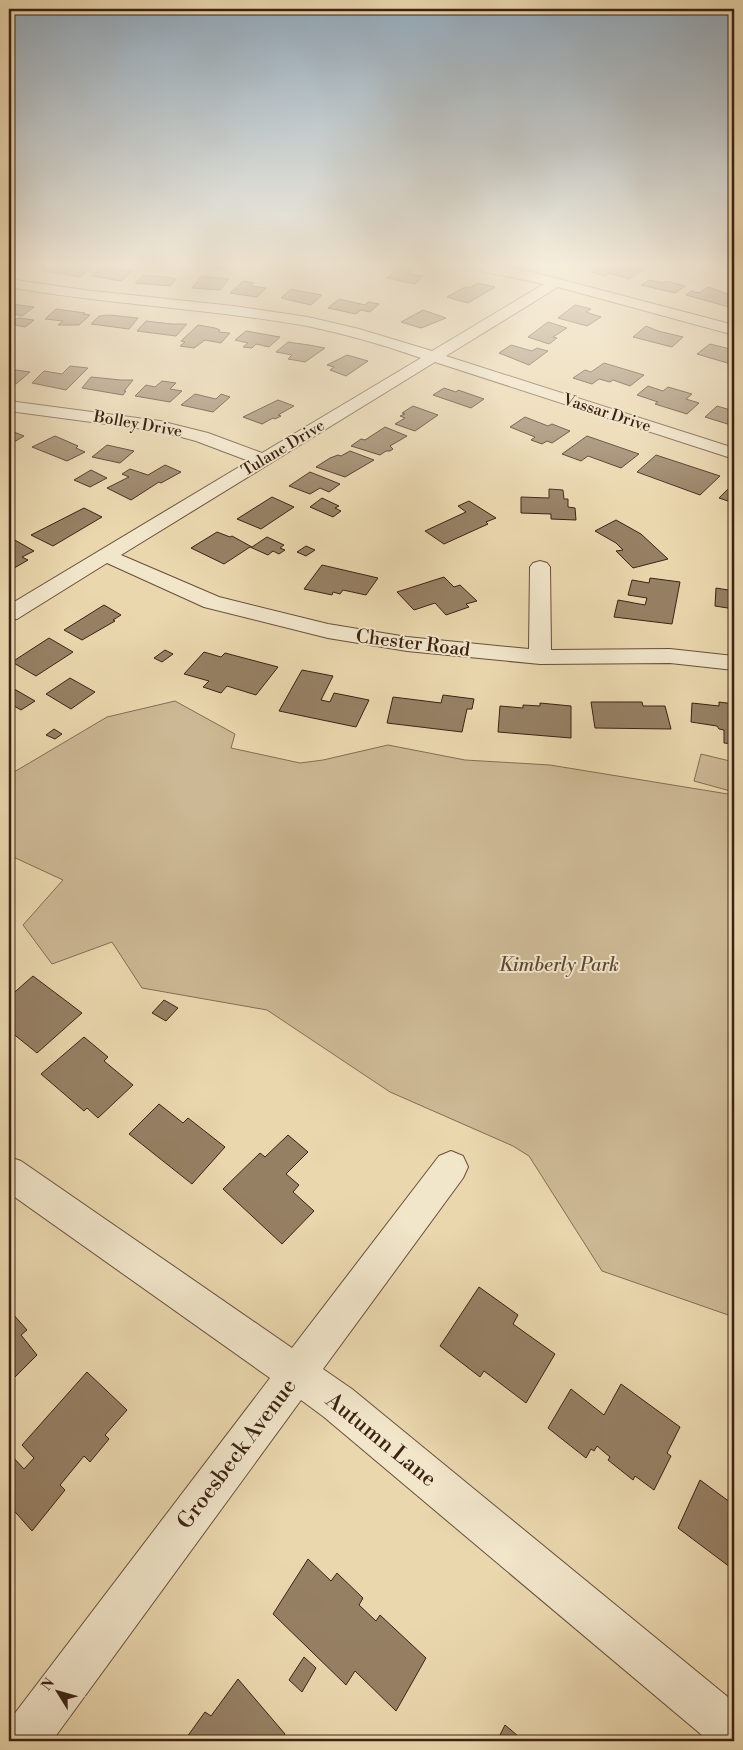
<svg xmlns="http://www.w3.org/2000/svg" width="743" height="1750" font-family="'Libre Bodoni',serif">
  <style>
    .green { fill: #ccb894; stroke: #846d54 }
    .building { fill: #968064; stroke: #3c2214 }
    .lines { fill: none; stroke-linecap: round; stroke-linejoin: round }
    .minor-casing { stroke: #684f3a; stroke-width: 2 }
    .minor { fill: #f1e5ca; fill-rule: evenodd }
    .labels { text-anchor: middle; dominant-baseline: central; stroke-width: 4; stroke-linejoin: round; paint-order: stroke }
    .far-street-label { font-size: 16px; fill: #3c2214; stroke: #f1e5ca }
    .street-label { font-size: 19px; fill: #3c2214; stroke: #f1e5ca }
    .park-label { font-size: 19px; font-style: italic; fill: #604834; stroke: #f1e5ca }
    .near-street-label { font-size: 22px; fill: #3c2214; stroke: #f1e5ca }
  </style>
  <rect width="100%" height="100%" fill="#ead7ae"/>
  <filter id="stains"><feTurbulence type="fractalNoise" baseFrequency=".004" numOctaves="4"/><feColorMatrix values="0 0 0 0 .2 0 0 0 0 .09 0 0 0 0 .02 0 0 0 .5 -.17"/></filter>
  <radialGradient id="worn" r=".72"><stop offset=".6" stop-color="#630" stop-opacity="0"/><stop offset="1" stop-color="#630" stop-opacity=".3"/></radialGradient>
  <!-- green -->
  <path class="green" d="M175,701L235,734L231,748L300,763L323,760L388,745L465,760L550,765L734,795V1317L602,1271L529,1156L513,1146L390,1092L267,1010L142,988L112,942L52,964L23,925L63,880L9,855V775L107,717Z
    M701,754L734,762V792L694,781Z"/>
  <!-- building -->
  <path class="building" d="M50,264H75L74,265L92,268L80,277L41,270Z
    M205,264H230L222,269Z
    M604,264H632L640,266L637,268L643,270L629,279L609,273L605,276L591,272Z
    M102,267L112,269L132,271L121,281L92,276Z
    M398,267L414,270L410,274L423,276L415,284L387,278Z
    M143,275L166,277L176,279L170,286L135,283Z
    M202,276L229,279L220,290L192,288Z
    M649,280L663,283L666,281L685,286L675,293L641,285Z
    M243,281L254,283L251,286L266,288L257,297L230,293Z
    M478,283L495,287L468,303L447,297L465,287L469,288Z
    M708,287L734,296V303L729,307L686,295L691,291L699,293Z
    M291,289L299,291L322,295L311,305L281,298Z
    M339,299L365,305L368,302L379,304L370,312L361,310L356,314L328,308Z
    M11,304L34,307L22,316L9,313V305Z
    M575,305L591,309L586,312L601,317L587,326L558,318Z
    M56,309L85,313L83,314L90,315L79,325H58L63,321L45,319Z
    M423,310L446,318L421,328L401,322Z
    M109,315L138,318L129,329L91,324L99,316Z
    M18,318L34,320L25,327L9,324Z
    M146,321L172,324H187L176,336L137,331Z
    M548,322L567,328L553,337L557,338L549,344L528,337Z
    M198,325L215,328L220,330L218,332L230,333L221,343L205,340L194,348L180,346L185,342L181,341Z
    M646,326L658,331L683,337L672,347L633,337Z
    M246,331L280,337L269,347L256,344L252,348L243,347L248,343L235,340Z
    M288,342L309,345L325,348L305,362L288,359L292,355L276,352Z
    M710,344L734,350L731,352L734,353V365L697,354Z
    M511,345L532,351L537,348L548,351L529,365L499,353Z
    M347,355L368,361L346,376L330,370L334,367L327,365Z
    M604,363L644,375L630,386L613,380L610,382L599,379L592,384L573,378L585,370L591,372Z
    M70,366L88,368L66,390L32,383L44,371L62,374Z
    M9,369L30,372L16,384L9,383Z
    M91,377L121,380H133L124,391H126L123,395L82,388Z
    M162,381L176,383L170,389L182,391L170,402L135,396L146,385L155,387Z
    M648,386L663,391L668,387L692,394L686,399L699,403L687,414L655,404L658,402L637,395Z
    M444,388L456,392L458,390L484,399L471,408L433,395Z
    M195,394L216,399L221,394L230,397L213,412L181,405Z
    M278,400L294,406L278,415L281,416L275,419L273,418L262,424L243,417Z
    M413,406L438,415L415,431L395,424L405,418L400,416L405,414L402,413Z
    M717,406L734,411V426L705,417Z
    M525,417L548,426L552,424L570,431L552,443L547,441L542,444L531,440L535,437L510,427Z
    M385,427L407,436L390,446L393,449L390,451H386L380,455L351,446L361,439L365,440Z
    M9,430L24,436L9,445Z
    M55,436L78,446L76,448L85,452L67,461L32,447Z
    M587,436L639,454L621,468L588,456L581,461L562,454Z
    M107,445L134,451L120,463L92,457Z
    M350,451L374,460L345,477L316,467L330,458L338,455L341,456Z
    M656,455L720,476L700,495L637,472Z
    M165,465L181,472L161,483L159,482L131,500L107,488L129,477L122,474L130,469L148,475Z
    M91,470L107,478L90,487L74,480Z
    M310,472L340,484L329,492L320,488L310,494L289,486Z
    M734,483V503L719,498Z
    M549,489L563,490L564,499H568V507L575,508L576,520L551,519V514L521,513V497L549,498Z
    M272,497L294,507L261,529L237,519Z
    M322,498L339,506L335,508L341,511L333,517L310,507Z
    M469,501L496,518L486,522L488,524L444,544L425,531L466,512L458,506Z
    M84,508L102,517L53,546L31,535Z
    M616,520L641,534L668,559L633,568L616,551L623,550L616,543L595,531Z
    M217,532L230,537L232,536L252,547L267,537L284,545L280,548L285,550L279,554L273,551L268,555L250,547L224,564L191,548Z
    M13,539L34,551L22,557L28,560L9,571V542Z
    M306,546L315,550L306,556L297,552Z
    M322,565L378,578L366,595L343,590L340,594L333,592L332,595L304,589Z
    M444,577L454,587L460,585L477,601L466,604L469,607L446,615L435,603L414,610L397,592Z
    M650,578L680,582L672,624L614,617L618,600L645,605L647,598L628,595L632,580L649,583Z
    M716,588L734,591V609L715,606Z
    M104,605L121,615L113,620L115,621L82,640L64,630Z
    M49,638L73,652L36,676L12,662Z
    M165,650L173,654L162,662L154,658Z
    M204,652L221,657L225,653L278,667L256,695L227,686L221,693L203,687L209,681L184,674Z
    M302,670L333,676L321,700L330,702L334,693L369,700L356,727L279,711Z
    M70,678L95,692L71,709L46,694Z
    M9,686L35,701L21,710L9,703Z
    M443,695L474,699L472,709H467L462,732L387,723L393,697L441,703Z
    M591,702H642L643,706H665L671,729L595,728Z
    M719,702L734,704V744L724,743V730L719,729L717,726L691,722L692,703L719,706Z
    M540,703L571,706V738L498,732L500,706L523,708V705L540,706Z
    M54,729L62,734L55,739L46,735Z
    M33,976L82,1013L37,1053L11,1032L9,1034V997Z
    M164,1000L178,1008L166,1021L152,1013Z
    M84,1037L108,1057L104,1061L133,1085L98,1118L87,1108L84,1111L41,1074Z
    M159,1104L183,1123L188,1118L225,1147L192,1184L129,1134Z
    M288,1135L308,1152L286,1174L299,1185L293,1192L314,1211L282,1244L223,1189L260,1153L265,1157Z
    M479,1287L518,1315L513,1324L555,1354L526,1403L484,1371L480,1377L440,1346Z
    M12,1313L27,1330L21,1335L37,1355L9,1383V1316Z
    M87,1372L127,1410L105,1435L109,1439L90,1462L84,1456L60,1485L65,1490L32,1531L9,1505V1458L11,1455L24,1469L34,1458L22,1445Z
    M621,1384L680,1427L667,1453L671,1456L654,1490L635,1476L633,1480L608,1460L610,1457L597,1446L594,1451L591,1449L586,1458L548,1428L571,1389L604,1415Z
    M700,1480L734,1505V1570L678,1528Z
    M308,1559L331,1581L337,1573L363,1598L359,1605L376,1621L380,1615L426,1658L396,1711L355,1671L346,1685L273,1614Z
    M304,1657L316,1668L302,1692L289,1680Z
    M238,1679L285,1734L280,1741H184L205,1712L211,1716Z
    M505,1725L524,1741H497Z"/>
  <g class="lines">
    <!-- minor casing -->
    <g class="minor-casing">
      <path id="minor" d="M460,264H490L536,273L734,325V335L558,287L446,356L734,448V459L435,362L121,555L219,597L328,624L407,637L529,649L530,567L533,563L540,561L547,563L550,567L551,650L670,649L734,656V670L670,663L540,664L407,651L328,638L204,607L107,563L17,619L9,620V605L249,461L196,441L159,431L9,411V401L160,421L208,433L262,453L421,358C384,345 346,334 307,326C208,308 108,305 9,287V279L84,290L233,306L308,317L359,329L432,351L544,284L467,268Z
        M451,1151L463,1156L468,1167L463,1178L323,1369L352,1389L734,1702V1741H709L324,1417L301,1400L52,1741H9V1721L270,1378L9,1193V1157L21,1161L292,1348L439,1156Z"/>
    </g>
    <!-- minor -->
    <use href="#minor" class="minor"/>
  </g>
  <!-- sky -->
  <linearGradient id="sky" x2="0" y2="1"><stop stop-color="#91a9bc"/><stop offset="0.52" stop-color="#f6eddb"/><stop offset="1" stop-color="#f6eddb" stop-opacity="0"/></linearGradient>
  <rect width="743" height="509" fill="url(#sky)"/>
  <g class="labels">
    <!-- far-street labels -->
    <g class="far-street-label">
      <text transform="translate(607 413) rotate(18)">Vassar Drive</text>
      <text transform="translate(138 424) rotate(10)">Bolley Drive</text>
      <text transform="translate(283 448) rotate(-31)">Tulane Drive</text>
    </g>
    <!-- street labels -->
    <g class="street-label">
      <text transform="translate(413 643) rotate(7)">Chester Road</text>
    </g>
    <!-- park labels -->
    <g class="park-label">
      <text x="559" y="965">Kimberly Park</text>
    </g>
    <!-- near-street labels -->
    <g class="near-street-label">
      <text transform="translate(381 1440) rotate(39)">Autumn Lane</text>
      <text transform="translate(237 1454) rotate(-53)">Groesbeck Avenue</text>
    </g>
  </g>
  <!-- margin -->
  <rect width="743" height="1750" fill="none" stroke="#ead7ae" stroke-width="30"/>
  <rect x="10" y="10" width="723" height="1730" fill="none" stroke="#3c2214" stroke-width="2.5"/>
  <rect x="15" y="15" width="713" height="1720" fill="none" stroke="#3c2214"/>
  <!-- north arrow -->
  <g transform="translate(58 1692) rotate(307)" stroke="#f1e5ca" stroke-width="4" paint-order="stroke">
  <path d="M0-4L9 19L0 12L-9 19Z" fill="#3c2214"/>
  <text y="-8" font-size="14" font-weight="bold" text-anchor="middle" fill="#3c2214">N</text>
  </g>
  <rect width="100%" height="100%" filter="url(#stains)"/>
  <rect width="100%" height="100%" fill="url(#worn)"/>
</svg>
